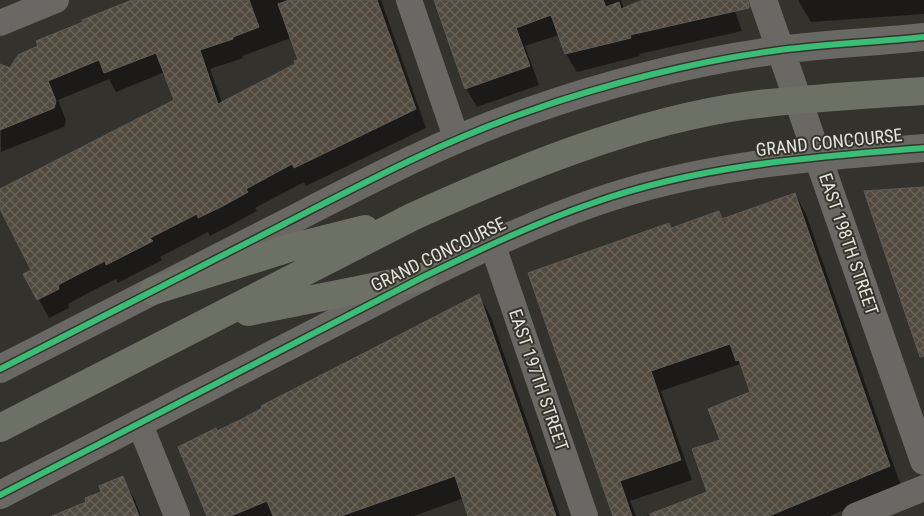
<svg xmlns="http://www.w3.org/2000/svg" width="924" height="516" font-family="'Roboto Condensed',sans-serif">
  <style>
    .shadow { fill: #0007; fill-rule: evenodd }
    .building { fill: url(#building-cross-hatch); stroke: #5e5c58 }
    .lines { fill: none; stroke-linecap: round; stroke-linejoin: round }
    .minor { stroke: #696864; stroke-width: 26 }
    .tertiary { stroke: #696864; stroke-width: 28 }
    .primary { stroke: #6d7165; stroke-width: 28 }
    .cycleway-casing { stroke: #35342b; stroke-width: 9 }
    .cycleway { stroke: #3abd76; stroke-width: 6 }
    .labels { text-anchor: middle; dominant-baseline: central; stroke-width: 4; stroke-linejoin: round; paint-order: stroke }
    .street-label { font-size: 18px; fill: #e3e2dc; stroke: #35342b }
  </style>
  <defs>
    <pattern id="building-cross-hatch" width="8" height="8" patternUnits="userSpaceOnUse" patternTransform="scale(1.25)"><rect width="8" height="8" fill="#524a3f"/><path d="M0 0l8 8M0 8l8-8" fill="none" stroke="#6b645a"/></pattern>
  </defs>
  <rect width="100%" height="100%" fill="#33322d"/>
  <!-- shadow -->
  <path class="shadow" d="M143,0H381L426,128L306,186L304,182L255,208L257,211L233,224L210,236L208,232L160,257L162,260L118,283L116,279L90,292L68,304L69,308L49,318L25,274L32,270L0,207V191L176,100L165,72L116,92L109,79L58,100L66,120L64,127L1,152L0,66L11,70ZM291,38L299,60L296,64L222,103L210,69L243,58L242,56Z
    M438,0H621L624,9L647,0H731L742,31L639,54L640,56L577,72L566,54L559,35L525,46L539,85L477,107L466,88Z
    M798,0H924V14L811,22Z
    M795,194L806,214L901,486L830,516H646L708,493L721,441L751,393L740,364L661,391L692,480L630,501L636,516H614L530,273L718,212L723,220Z
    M479,296L491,317L560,516H470L464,498L414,516H208L217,432Z
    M122,478L135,500L141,516H55L88,502Z"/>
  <!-- building -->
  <path class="building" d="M132,0H249L259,27L233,37V39L200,50L218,104L295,64L294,61L298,60L278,4L289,0H377L416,109L294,168L292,164L246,189L248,192L223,206L198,218L197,214L150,238L153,241L106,265L105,261L79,274L58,285L59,289L37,300L23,274L31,270L0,209V189L174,100L156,53L104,73L99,60L48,81L56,101L54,108L0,130V64L10,68L18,55L38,46L36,41L83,22L82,20Z
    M434,0H603L606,7L619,2L621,9L643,0H748L749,8L630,35L631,38L565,54L551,15L516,28L530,66L465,89Z
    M924,187V356L920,357L864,191Z
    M795,193L890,466L769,516H650V514L707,492L692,449L720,440L708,409L750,392L739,360L736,361L730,344L651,371L681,460L620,481L632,516H613L528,273L669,223L671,228L719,211L722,219Z
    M479,294L556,516H468L455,476L341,516H273L267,501L231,516H207L178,447L216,428L217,431L242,419L262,408L261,406Z
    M123,476L139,516H52L86,502L85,498L101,492L99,486Z"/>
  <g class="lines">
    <!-- minor -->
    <path class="minor" d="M409,0L457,140
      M0,23L56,0
      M492,243L585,516
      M139,422L177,516
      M855,516L924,488"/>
    <!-- tertiary -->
    <path class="tertiary" d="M763,0L924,461
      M0,369C95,321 189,272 284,224C362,184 441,142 524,113C604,84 696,61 780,50C828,44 876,42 924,37
      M0,495L423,277C479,250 535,223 593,203C699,165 813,157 924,148"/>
    <!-- primary -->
    <path class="primary" d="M153,291L293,247L365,229
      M248,312L423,277
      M0,428L412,217C518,169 634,121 750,105C807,98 866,95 924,91"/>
    <!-- cycleway casing -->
    <g class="cycleway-casing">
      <path id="cycleway" d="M0,369C95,321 189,272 284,224C362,184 441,142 524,113C604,84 696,61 780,50C828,44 876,42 924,37
        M0,495L423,277C479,250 535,223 593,203C699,165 813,157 924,148"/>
    </g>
    <!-- cycleway -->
    <use href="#cycleway" class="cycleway"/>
  </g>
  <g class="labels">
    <!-- street labels -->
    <g class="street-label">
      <text transform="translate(829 142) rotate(-6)">GRAND CONCOURSE</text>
      <text transform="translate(849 244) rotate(71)">EAST 198TH STREET</text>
      <text transform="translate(438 254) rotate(-26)">GRAND CONCOURSE</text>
      <text transform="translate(539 380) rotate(71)">EAST 197TH STREET</text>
    </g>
  </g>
</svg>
